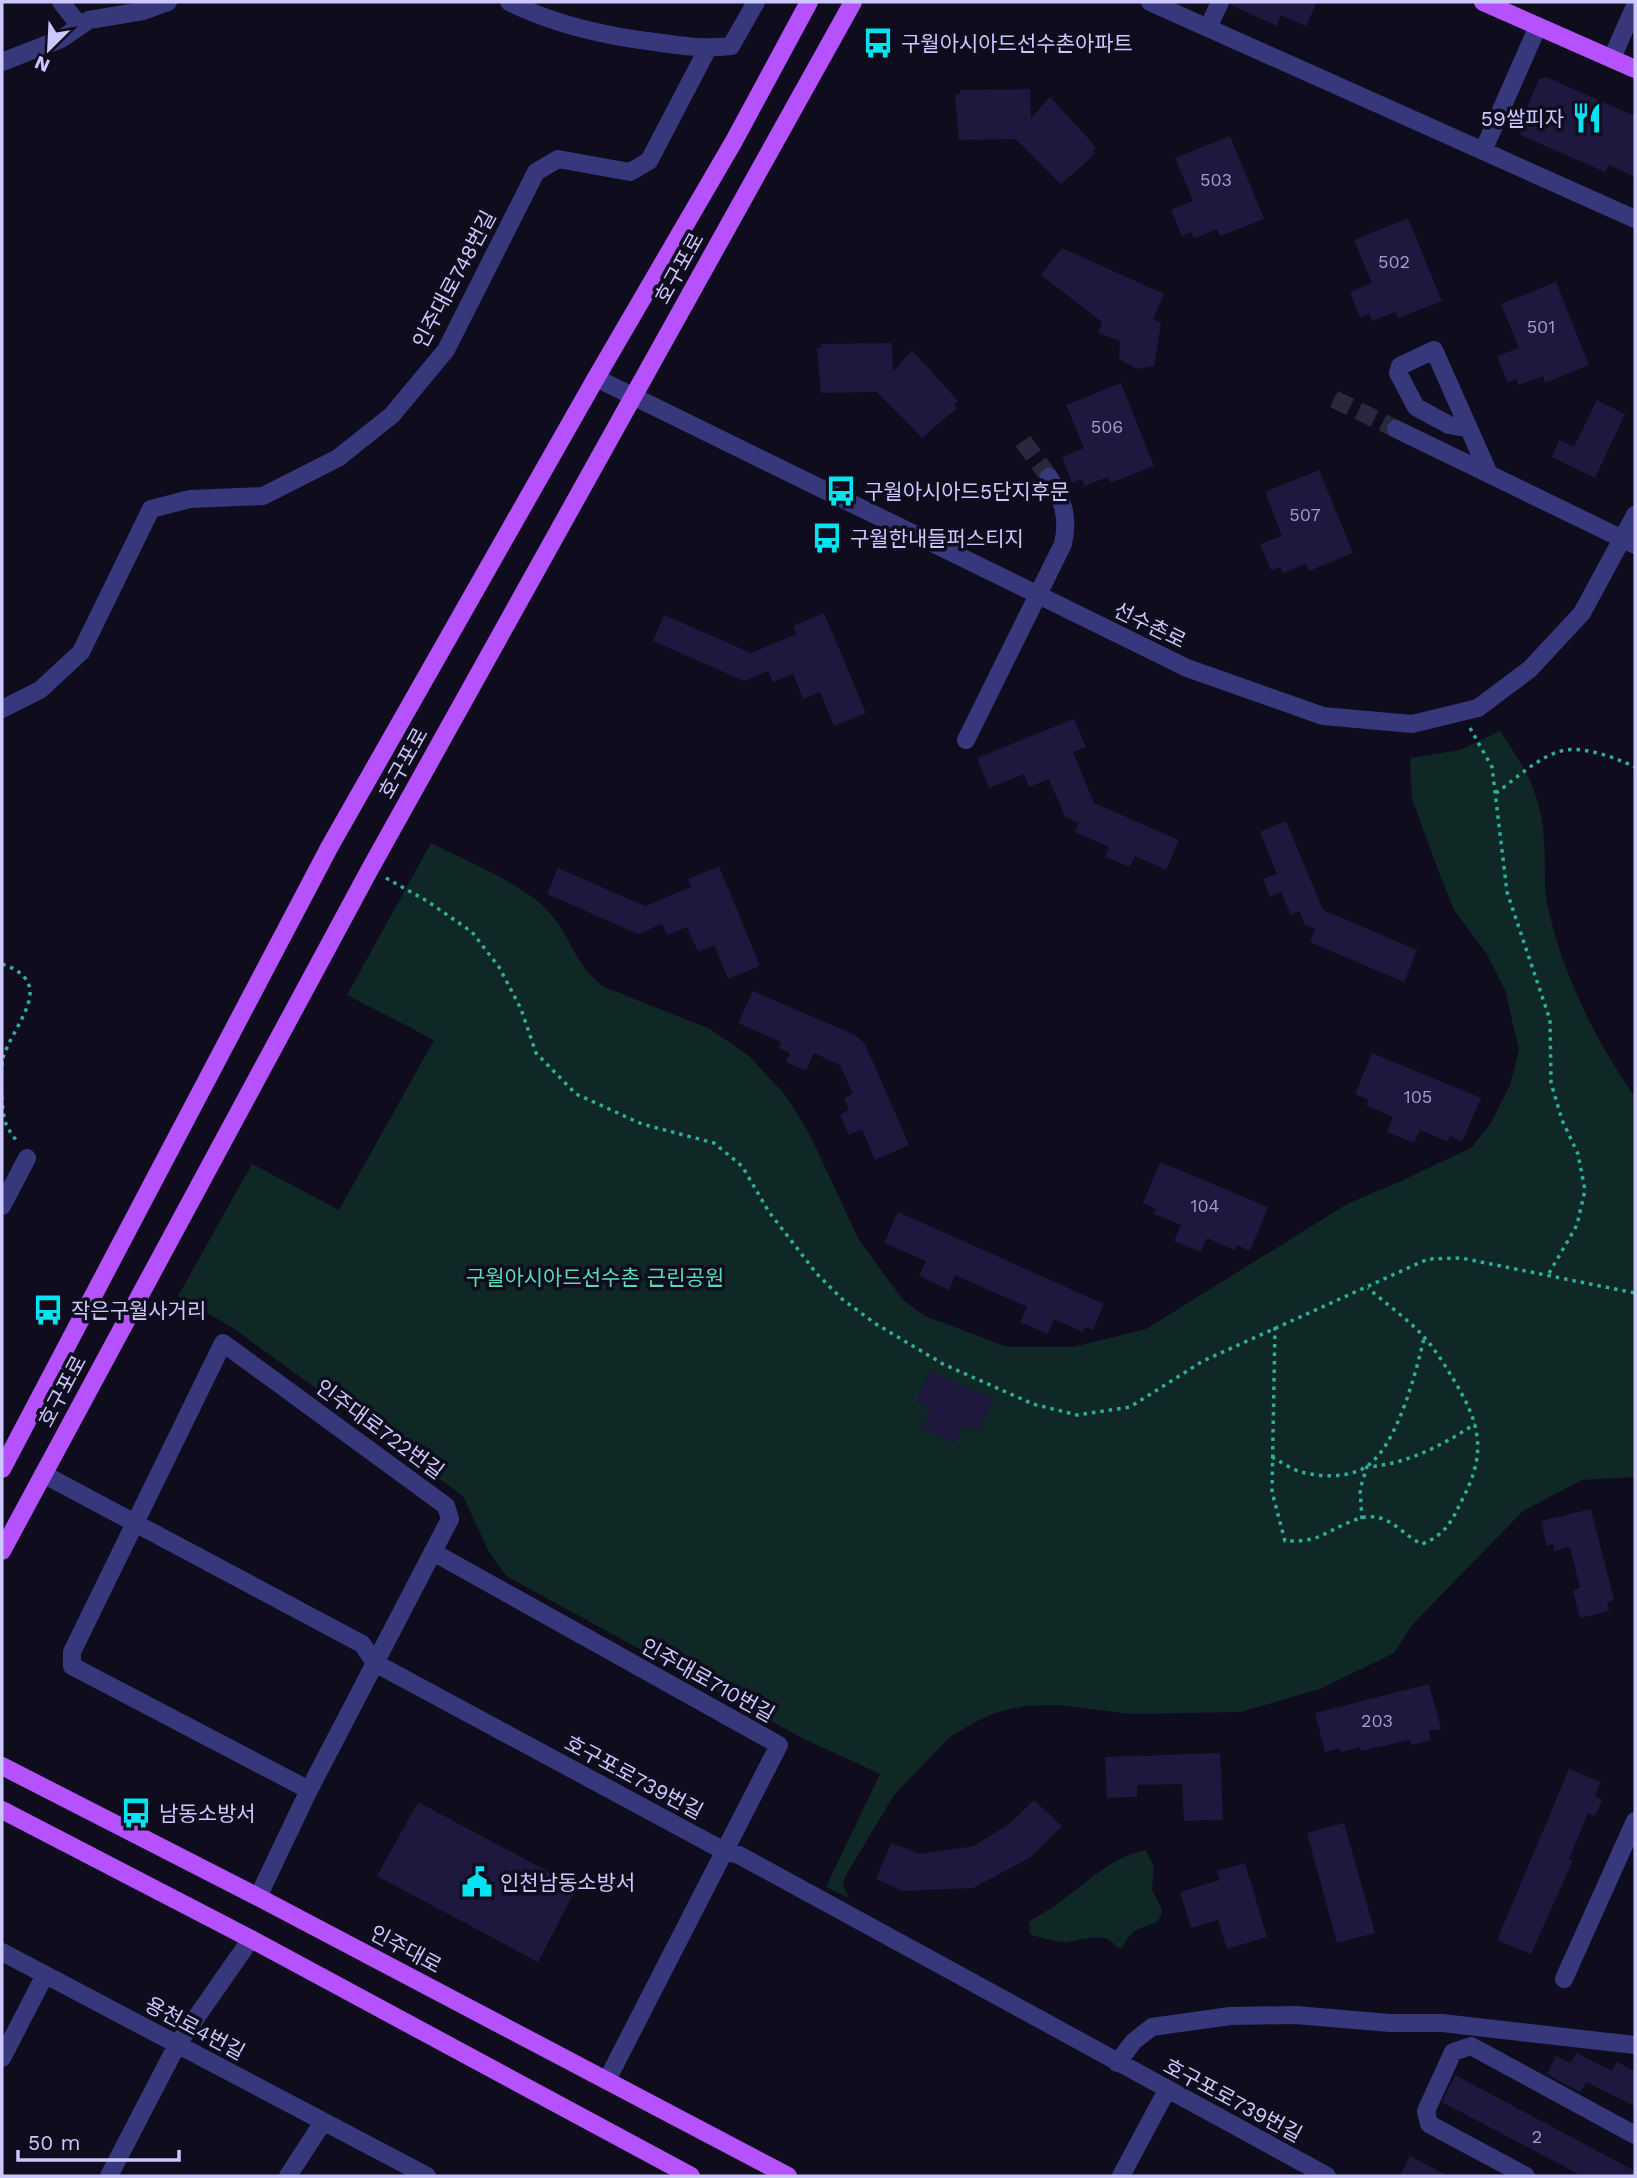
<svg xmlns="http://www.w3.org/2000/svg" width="1637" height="2178" font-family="'Work Sans','Noto Sans KR',sans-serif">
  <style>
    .green { fill: #0f2725 }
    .building { fill: #1e183e }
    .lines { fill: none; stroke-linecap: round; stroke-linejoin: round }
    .minor-tunnel { stroke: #2a283f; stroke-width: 18; stroke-dasharray: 18 9; stroke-linecap: butt }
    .path { stroke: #2ead9f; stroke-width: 3.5; stroke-dasharray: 3.5 5; stroke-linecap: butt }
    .minor { stroke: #37377c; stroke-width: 18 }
    .major { stroke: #b551fd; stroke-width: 18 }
    .labels { text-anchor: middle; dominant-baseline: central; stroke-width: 7; stroke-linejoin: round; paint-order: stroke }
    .number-label { font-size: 18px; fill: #a09cce }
    .poi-label { font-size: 21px; fill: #ccc8fe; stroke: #0e0c1d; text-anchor: start }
    .street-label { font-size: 21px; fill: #ccc8fe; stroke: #0e0c1d }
    .park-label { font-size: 21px; fill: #56ddb5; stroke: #0e0c1d }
  </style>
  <rect width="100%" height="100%" fill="#0e0c1d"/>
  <!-- green -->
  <path class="green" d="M1500,731C1525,768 1541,793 1544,839C1546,861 1543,886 1548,908C1564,977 1595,1040 1635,1097V1477L1582,1480L1523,1511L1412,1625L1394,1653L1320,1689L1241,1712L1130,1714L1059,1705L1025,1706L998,1712L975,1722L950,1737L894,1795L845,1877L843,1885L849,1898L826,1887L880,1774L802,1738L506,1576L488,1550L463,1496L233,1328L178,1296L252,1164L339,1210L434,1040L347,995L431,843C464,860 523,884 547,910C572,936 572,963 604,987L710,1029L749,1056L786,1096L809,1133L859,1240L903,1300L925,1316L1008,1347H1073L1146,1329L1347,1204L1401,1181L1471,1148L1491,1123L1510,1085L1519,1050L1505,990L1486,953L1454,910L1438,870L1412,799L1410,758L1460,750Z
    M1146,1850L1154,1867L1152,1890L1162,1909L1161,1916L1156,1923C1140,1927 1130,1931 1122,1948L1116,1947C1106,1928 1079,1943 1063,1942C1053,1941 1039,1938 1030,1934L1029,1922C1038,1915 1048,1911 1057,1904C1085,1884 1111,1857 1146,1850Z"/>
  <!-- building -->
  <path class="building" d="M1231,2H1317L1306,26L1281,15L1277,26L1231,5Z
    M1546,77L1635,116V177L1609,165L1605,172L1522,136L1518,129L1539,79Z
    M1030,89L1031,118L1050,97L1096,147L1093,151L1095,154L1061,184L1015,139L959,140L955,94H960V90Z
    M1230,136L1264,219L1220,236L1217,229L1194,239L1191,232L1182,236L1171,210L1193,201L1175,158Z
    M1408,218L1442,301L1398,318L1395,312L1372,321L1369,314L1360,318L1350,292L1372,283L1354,240Z
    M1062,248L1164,294L1153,319L1161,323L1154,366L1137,369L1119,359L1120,341L1098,333L1102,322L1041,275Z
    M1556,282L1589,365L1545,383L1543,376L1519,385L1516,379L1507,382L1497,356L1519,348L1501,304Z
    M892,343L893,372L912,350L958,401L954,405L957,408L922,438L877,392L821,393L817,348H822L821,344Z
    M1121,383L1154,466L1110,483L1108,477L1084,486L1082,479L1072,483L1062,457L1084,448L1066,405Z
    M1597,400L1625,414L1595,478L1552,457L1559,440L1574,447Z
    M1319,470L1353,553L1309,571L1306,564L1283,573L1280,567L1271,570L1260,544L1282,536L1265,492Z
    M824,613L866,713L834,726L820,692L803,699L793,674L773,682L768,671L744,681L653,641L664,615L751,653L797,634L793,626Z
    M1074,719L1086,747L1073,752L1094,803L1179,840L1166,870L1135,856L1130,867L1105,857L1109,847L1075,832L1079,823L1065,817L1049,779L1029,787L1024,774L989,788L977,758Z
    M1286,821L1323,910L1417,950L1404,982L1310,942L1315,929L1305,925L1299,911L1291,915L1281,892L1270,897L1263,879L1277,874L1260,832Z
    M719,866L760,966L728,979L714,945L698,952L687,927L667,935L662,924L638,934L547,894L558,868L645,906L691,887L688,879Z
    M753,991L855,1035L865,1044L909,1145L875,1160L862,1129L849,1135L840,1115L849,1110L844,1098L853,1094L840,1065L814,1053L806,1071L786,1062L790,1053L779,1048L781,1042L738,1023Z
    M1372,1053L1481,1098L1462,1142L1450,1136L1447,1141L1420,1130L1414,1143L1387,1132L1393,1117L1366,1105L1369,1100L1355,1094Z
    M1160,1162L1268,1207L1250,1251L1237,1245L1235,1250L1207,1238L1201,1252L1174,1241L1181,1225L1154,1214L1156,1209L1143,1203Z
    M898,1212L1104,1304L1093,1330L1085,1327L1083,1332L1054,1319L1048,1334L1020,1322L1027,1307L955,1275L949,1290L919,1276L926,1261L884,1243Z
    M930,1371L993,1399L978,1431L964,1425L955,1443L922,1428L931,1408L916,1401Z
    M1591,1509L1614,1600L1607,1602L1609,1611L1580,1618L1573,1590L1580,1588L1570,1547L1554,1551L1553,1544L1547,1546L1541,1521Z
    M1429,1684L1441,1729L1429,1731L1431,1740L1411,1745L1410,1740L1361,1751L1360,1747L1341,1752L1340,1748L1325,1752L1315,1713Z
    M1220,1753L1223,1820L1184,1821L1182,1784L1137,1785V1797L1107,1798L1105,1757Z
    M1569,1769L1601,1782L1595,1796L1602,1800L1595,1816L1588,1813L1569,1859L1573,1860L1531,1954L1497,1940Z
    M1034,1800L1062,1826L1031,1857L973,1888L903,1891L876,1879L891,1843L920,1854L974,1846L1009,1824Z
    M418,1802L577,1887L538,1962L377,1876Z
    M1344,1823L1375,1933L1337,1943L1307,1833Z
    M1245,1863L1267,1937L1227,1949L1218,1920L1191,1928L1180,1892L1220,1880L1217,1871Z
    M1576,2053L1612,2071L1617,2062L1635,2071V2106L1586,2082L1580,2092L1547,2074L1556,2056L1571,2063Z
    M1455,2075L1635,2171V2176H1582L1442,2102Z
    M1410,2156L1448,2176H1400Z"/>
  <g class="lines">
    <!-- minor-tunnel -->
    <path class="minor-tunnel" d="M1334,399L1396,429
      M1023,441L1049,477"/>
    <!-- path -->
    <path class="path" d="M1470,728L1492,767L1507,892L1550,1020L1551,1083L1562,1120L1578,1154L1585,1190L1577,1225L1548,1275
      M1496,793C1514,780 1534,761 1555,753C1578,743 1614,757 1635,767
      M386,878L427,901L472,932L499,967L521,1009L536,1053L576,1094L642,1124L714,1143L742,1166L769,1212L817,1274L842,1299L876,1324L943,1364L1033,1404L1077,1415L1130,1407L1203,1361L1428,1259L1461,1258L1635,1293
      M2,964C59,983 13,1024 3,1058C0,1071 1,1112 6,1124C9,1131 14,1137 18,1143
      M1275,1327L1272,1492L1285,1541C1296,1541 1308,1541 1318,1537C1333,1531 1358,1514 1375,1517C1393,1519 1406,1537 1422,1544C1447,1534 1452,1520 1463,1498C1488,1450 1479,1421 1452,1377C1444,1364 1435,1349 1424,1337C1408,1319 1386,1304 1368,1288
      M1272,1457C1281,1462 1291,1469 1301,1472C1320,1477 1347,1478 1364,1468C1396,1450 1416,1373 1424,1338
      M1362,1519L1360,1489L1367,1467C1407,1464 1441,1446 1475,1424"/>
    <!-- minor -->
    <path class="minor" d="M61,2L80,26
      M509,2C555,25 605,36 655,42C683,46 703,49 731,46L756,2
      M1150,2L1635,219
      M1208,28L1220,2
      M1612,58L1635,6
      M2,62L61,39L89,20L143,11L168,2
      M1483,151L1538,26
      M596,378L1187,668L1323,716L1412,724L1478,708L1530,669L1582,613L1635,515
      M1467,424L1460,427L1449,425L1416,407L1398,373L1400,366L1434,350L1489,474
      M1396,429L1635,545
      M2,709L40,690L81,652L151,509L190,499L263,496L338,458L392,415L446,350L536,172L558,159L630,172L649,161L708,48
      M966,740L1063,544C1069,518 1063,499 1049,477
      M2,1206L27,1158
      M43,1474L362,1644L375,1663L726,1852L739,1855L1327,2176
      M433,1552L779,1745L607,2080
      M258,1897L309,1790L450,1519L446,1506L223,1343L72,1652V1666L309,1790
      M2,1952L427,2176
      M1564,1979L1635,1821
      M2,2058L45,1975
      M1117,2063L1134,2041L1152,2027L1230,2016L1296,2015L1390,2023H1442L1635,2045
      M109,2176L177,2045L251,1939
      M288,2176L323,2122
      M1121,2176L1167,2090
      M1526,2176L1429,2124L1426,2111L1453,2052L1471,2046L1635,2135"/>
    <!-- major -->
    <path class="major" d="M1483,2L1635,69
      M2,1469L330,846L596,378L734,141L809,2
      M2,1551L370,869L853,2
      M2,1766L258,1897L788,2176
      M2,1810L251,1939L691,2176"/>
  </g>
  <!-- icons -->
  <defs>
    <g id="bus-bare" transform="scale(2.415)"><path d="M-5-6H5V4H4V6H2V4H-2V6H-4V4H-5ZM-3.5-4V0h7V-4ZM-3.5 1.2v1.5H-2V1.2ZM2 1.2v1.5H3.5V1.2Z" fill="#03e3f0" stroke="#0e0c1d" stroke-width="2.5" paint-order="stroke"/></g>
    <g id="restaurant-bare" transform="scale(2.415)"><path d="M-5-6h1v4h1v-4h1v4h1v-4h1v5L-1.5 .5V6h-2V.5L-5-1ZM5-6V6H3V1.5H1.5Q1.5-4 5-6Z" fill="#03e3f0" stroke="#0e0c1d" stroke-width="2.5" paint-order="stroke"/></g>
    <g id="civic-bare" transform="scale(2.415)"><path d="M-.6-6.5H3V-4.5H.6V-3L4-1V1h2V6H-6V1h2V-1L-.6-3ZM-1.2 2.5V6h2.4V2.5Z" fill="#03e3f0" stroke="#0e0c1d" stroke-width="2.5" paint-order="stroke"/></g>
  </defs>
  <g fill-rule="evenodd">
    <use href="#bus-bare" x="878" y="43"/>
    <use href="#restaurant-bare" x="1587" y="118"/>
    <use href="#bus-bare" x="841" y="491"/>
    <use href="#bus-bare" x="827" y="538"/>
    <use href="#bus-bare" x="48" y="1310"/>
    <use href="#bus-bare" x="136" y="1813"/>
    <use href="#civic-bare" x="477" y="1882"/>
  </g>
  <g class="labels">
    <!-- number labels -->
    <g class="number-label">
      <text x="1216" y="179">503</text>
      <text x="1394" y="261">502</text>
      <text x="1541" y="326">501</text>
      <text x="1107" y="426">506</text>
      <text x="1305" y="514">507</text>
      <text x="1418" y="1096">105</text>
      <text x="1205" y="1205">104</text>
      <text x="1377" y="1720">203</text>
      <text x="1537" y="2136">2</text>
    </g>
    <!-- poi labels -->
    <g class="poi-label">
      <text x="901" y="43">구월아시아드선수촌아파트</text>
      <text x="1564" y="118" text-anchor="end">59쌀피자</text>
      <text x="864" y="491">구월아시아드5단지후문</text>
      <text x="850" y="538">구월한내들퍼스티지</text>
      <text x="71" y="1310">작은구월사거리</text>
      <text x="159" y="1813">남동소방서</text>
      <text x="500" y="1882">인천남동소방서</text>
    </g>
    <!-- street labels -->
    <g class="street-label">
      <text transform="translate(679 268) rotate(-61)">호구포로</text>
      <text transform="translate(454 279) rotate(-62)">인주대로748번길</text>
      <text transform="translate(1150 625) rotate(26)">선수촌로</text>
      <text transform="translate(403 763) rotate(-61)">호구포로</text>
      <text transform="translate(62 1391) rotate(-62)">호구포로</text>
      <text transform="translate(380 1429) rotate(36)">인주대로722번길</text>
      <text transform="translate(708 1680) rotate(29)">인주대로710번길</text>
      <text transform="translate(634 1777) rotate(28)">호구포로739번길</text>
      <text transform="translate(406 1949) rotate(28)">인주대로</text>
      <text transform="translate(195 2028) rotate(28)">용천로4번길</text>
      <text transform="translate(1233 2100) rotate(28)">호구포로739번길</text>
    </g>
    <!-- park labels -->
    <g class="park-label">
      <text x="595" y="1277">구월아시아드선수촌 근린공원</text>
    </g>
  </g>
  <!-- border -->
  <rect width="1637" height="2178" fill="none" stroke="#ccc8fe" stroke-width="7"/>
  <!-- north arrow -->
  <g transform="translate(49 49) rotate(204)" stroke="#0e0c1d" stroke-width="5" paint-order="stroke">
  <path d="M0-5L12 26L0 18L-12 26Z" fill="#ccc8fe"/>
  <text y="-10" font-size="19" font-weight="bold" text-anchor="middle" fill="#ccc8fe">N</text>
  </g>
  <!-- scale -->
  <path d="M18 2150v10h161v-10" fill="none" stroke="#ccc8fe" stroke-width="3.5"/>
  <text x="28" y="2150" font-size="21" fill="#ccc8fe" stroke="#0e0c1d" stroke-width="5" paint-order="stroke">50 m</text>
</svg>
